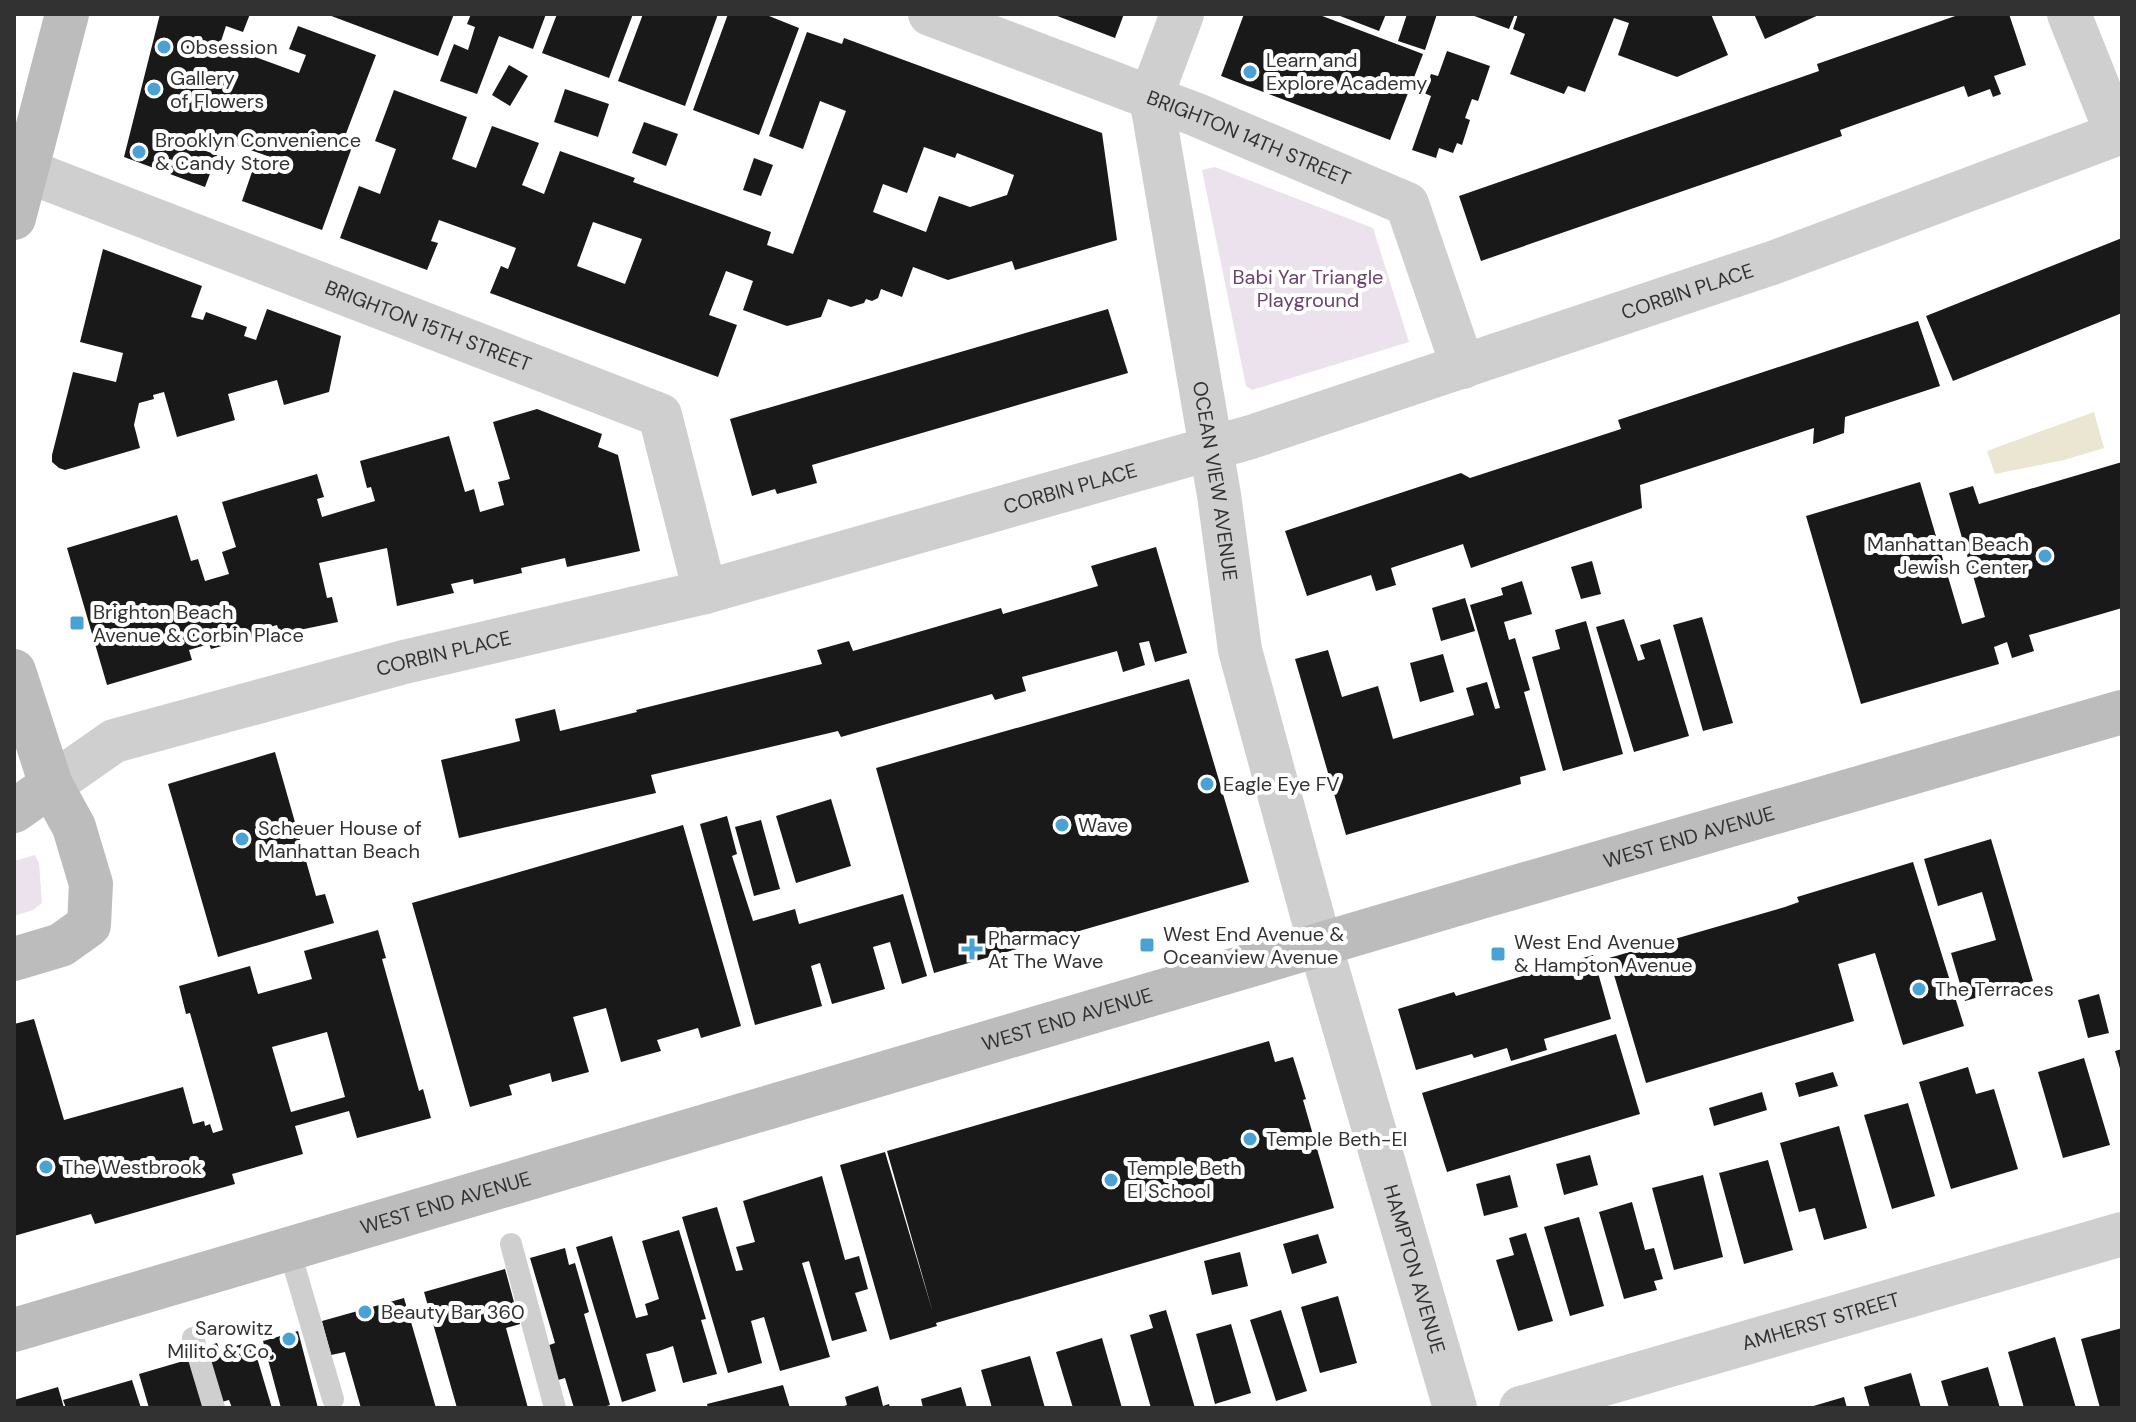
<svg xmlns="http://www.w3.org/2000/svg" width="2136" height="1422" font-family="'DM Sans',sans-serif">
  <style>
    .green { fill: #ece2ed }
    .water { fill: #eae6d1 }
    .building { fill: #191919; fill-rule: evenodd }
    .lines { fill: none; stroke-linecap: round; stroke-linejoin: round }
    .lane { stroke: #cfcfcf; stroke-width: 22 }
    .street { stroke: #cfcfcf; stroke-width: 44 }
    .secondary { stroke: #bcbcbc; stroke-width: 44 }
    .poi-dot { fill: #49a1d4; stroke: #fff; stroke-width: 3 }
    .labels { text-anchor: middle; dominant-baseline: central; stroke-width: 8; stroke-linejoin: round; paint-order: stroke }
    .poi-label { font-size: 20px; fill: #323232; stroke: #fff; text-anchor: start }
    .street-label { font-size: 20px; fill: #323232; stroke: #fff }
    .park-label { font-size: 20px; fill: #69436a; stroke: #fff }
  </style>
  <rect width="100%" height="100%" fill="#fff"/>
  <!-- green -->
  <path class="green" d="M1215,167L1373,228L1409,342L1252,390L1246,386L1202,170Z
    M35,855L39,863L42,903L33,910L14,916V861Z"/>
  <!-- water -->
  <path class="water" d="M2094,412L2104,448L2064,460L1995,474L1987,451Z"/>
  <!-- building -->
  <path class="building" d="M160,14H250L243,32L226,26L220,44L299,73L306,55L289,49L298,26L376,55L342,144L352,147L322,230L242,201L253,169L267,174L273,158L209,135L203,150L217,155L205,187L124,157Z
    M326,14H454L438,56Z
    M471,14H546L533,49L499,36L477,94L440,81L454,44L468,50L475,27L467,24Z
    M557,14H633L609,78L542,53Z
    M643,14H718L685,106L618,81Z
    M728,14H764L799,28L759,135L693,110Z
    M1052,14H1124L1115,38Z
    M1244,14H1317L1423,54L1390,140L1221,76Z
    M1335,14H1386L1379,31Z
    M1407,14H1437L1425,50L1398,41Z
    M1469,14H1515L1509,29Z
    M1518,14H1711L1728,55L1677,77L1618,55L1629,23L1614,18L1585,92L1568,86L1564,94L1510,74L1525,34L1513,29Z
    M1754,14H1821L1765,39Z
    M1961,14H2009L2026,65L1994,76L2001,94L1993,97L1990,89L1968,97L1964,86L1840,130L1842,136L1481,261L1459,196L1819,71L1817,64Z
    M807,32L842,44L844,38L1102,133L1117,240L1015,270L1012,261L948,280L913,267L902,297L881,289L878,298L872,301L866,299L864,303L851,307L828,299L821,317L787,326L743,310L753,281L726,271L709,315L737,325L718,377L490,293L501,266L508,269L516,248L439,220L431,241L438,243L427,270L340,238L359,186L380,194L396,149L375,141L394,90L467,117L452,159L476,168L492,126L539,143L522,185L544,194L560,151L635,178L633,182L771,232L767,245L793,254L846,111L820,101L803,149L769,136ZM924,147L955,158L957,153L1014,175L1007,195L970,207L939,196L926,232L873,212L883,184L907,193ZM593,222L642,239L625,284L577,266Z
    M1447,51L1490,66L1478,101L1472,99L1465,118L1470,120L1462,145L1457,143L1453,153L1439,148L1436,158L1412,150L1431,96L1424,93L1431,74L1438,76Z
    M509,65L528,76L510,106L492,95Z
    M565,89L609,104L598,137L554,122Z
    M644,122L678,134L666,166L632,153Z
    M754,158L773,165L761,196L743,190Z
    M2122,238V313L1953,381L1926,316Z
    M103,249L202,286L191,317L203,320L206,312L247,327L244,336L256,340L267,309L341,336L329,392L284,405L277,380L228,394L235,420L177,437L164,392L153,395L154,399L139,403L134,425L140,448L65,470L59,468L52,462V455L73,372L116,382L123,353L80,342Z
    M1108,309L1128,373L812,465L817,483L777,494L775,489L752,496L730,419Z
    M1918,321L1940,386L1845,417L1844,433L1813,444L1814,428L1640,485L1642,508L1471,568L1463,544L1391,568L1396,585L1376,591L1371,575L1307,596L1285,531L1461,473L1470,478L1621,429L1618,420Z
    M537,409L602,434L598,447L618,455L640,551L567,567L565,558L521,568L522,573L474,584L473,579L451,584L454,593L397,606L387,548L319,563L327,598L332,597L338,622L280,634L277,625L257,631L258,636L211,649L209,644L189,650L192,660L107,685L67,548L177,515L191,561L198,559L205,581L229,574L222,552L236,547L222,502L317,474L324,497L317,499L322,517L375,501L371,487L367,488L360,461L449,436L465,492L474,489L480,512L504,505L498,482L510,479L493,422Z
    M2122,462V608L2029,635L2034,651L2012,658L2007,642L1994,647L1999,664L1861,704L1806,516L1920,482L1962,624L1985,617L1949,493L1973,486L1979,504Z
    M1156,547L1187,653L1155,662L1149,641L1139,643L1145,665L1123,672L1117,651L1022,677L1026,691L995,700L992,694L841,737L838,731L651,775L656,793L459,838L441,760L520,741L515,719L555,709L560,731L637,712L636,710L822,664L817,650L849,641L853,651L1001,608L1003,614L1098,586L1091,566Z
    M1592,561L1601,594L1581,599L1571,567Z
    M1522,581L1532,614L1504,622L1509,640L1515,638L1530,690L1524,692L1546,770L1520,777L1521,784L1346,835L1295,659L1328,650L1342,697L1378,686L1393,739L1474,715L1466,688L1487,682L1495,709L1500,708L1470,605L1503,595L1501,588Z
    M1465,598L1475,631L1441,641L1432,608Z
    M1702,617L1733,723L1703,731L1673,625Z
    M1624,619L1638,661L1645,659L1640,645L1660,639L1689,736L1634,752L1596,627Z
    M1586,621L1623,754L1563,771L1532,657L1560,649L1555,630Z
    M1443,654L1454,692L1420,702L1410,663Z
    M1189,679L1249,882L934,973L876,768Z
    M275,752L316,896L325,894L334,923L218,957L168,784Z
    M831,799L851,866L796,883L776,816Z
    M727,816L737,854L732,856L753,921L795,909L799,924L903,894L927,976L902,984L890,942L873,947L885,989L832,1004L820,963L811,966L822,1006L755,1025L700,824Z
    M761,820L780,889L754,896L735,827Z
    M683,825L741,1026L701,1038L698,1028L657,1040L661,1051L621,1062L606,1008L573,1017L589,1072L552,1082L550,1073L509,1085L512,1095L470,1107L412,903Z
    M1991,839L2033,981L1965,1001L1951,953L1996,940L1982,892L1938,906L1924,859Z
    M1913,862L1964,1026L1903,1045L1875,953L1838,964L1854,1021L1646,1083L1609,958L1785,907L1799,902L1797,897Z
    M378,930L386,958L382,959L419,1091L423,1089L431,1118L357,1138L349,1111L295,1126L303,1154L232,1174L235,1184L95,1224L91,1214L14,1236V1024L34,1019L64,1120L183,1087L193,1124L204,1121L205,1126L210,1124L213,1133L223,1130L190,1013L186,1014L179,986L250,966L258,994L312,979L304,951ZM327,1032L345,1097L291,1112L272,1047Z
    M1593,955L1611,1019L1544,1039L1547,1050L1511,1061L1507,1048L1474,1058L1472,1054L1416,1070L1398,1009L1454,992L1456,996Z
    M2099,994L2109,1033L2088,1038L2078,1000Z
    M1616,1034L1640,1114L1447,1172L1422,1093Z
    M1269,1041L1275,1062L1293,1057L1306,1099L1303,1100L1334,1208L936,1323L937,1326L890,1340L840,1165L885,1152L933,1313L887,1151Z
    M2122,1049V1072H2121L2115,1051Z
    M2084,1058L2110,1145L2063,1158L2038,1072Z
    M1968,1067L1976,1094L1994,1089L2018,1169L1951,1189L1919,1082Z
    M1833,1072L1838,1086L1799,1097L1795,1083Z
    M1762,1092L1767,1110L1714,1126L1709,1108Z
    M1908,1103L1935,1196L1892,1209L1864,1115Z
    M1839,1126L1867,1228L1824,1240L1815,1208L1799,1212L1780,1143Z
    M1590,1155L1598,1185L1564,1195L1556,1164Z
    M1768,1160L1793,1250L1744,1264L1719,1173Z
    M1510,1175L1518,1207L1484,1216L1476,1184Z
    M1703,1175L1723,1257L1674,1270L1652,1188Z
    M822,1176L845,1260L859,1256L868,1289L855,1293L867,1331L832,1341L809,1261L802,1263L830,1357L780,1371L764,1317L751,1321L762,1363L728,1373L682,1217L717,1207L736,1271L743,1270L736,1247L755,1242L743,1201Z
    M1632,1202L1645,1250L1654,1248L1663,1279L1654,1281L1657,1290L1624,1299L1599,1212Z
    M1579,1217L1604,1306L1570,1316L1544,1227Z
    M679,1230L706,1319L701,1320L717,1374L683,1383L673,1346L659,1351L646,1354L656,1391L622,1402L576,1247L612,1236L636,1318L648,1315L645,1304L659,1299L642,1241Z
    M1526,1233L1553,1321L1518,1331L1496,1260L1514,1255L1509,1238Z
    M1318,1234L1327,1263L1292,1274L1283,1244Z
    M565,1248L569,1265L575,1263L589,1312L584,1314L610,1405L600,1408H574L565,1378L551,1382L541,1348L555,1343L530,1258Z
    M1240,1252L1248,1286L1212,1295L1204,1261Z
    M505,1269L520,1324L506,1328L528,1408H457L424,1292Z
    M1338,1296L1357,1363L1320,1373L1301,1307Z
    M404,1298L436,1408H361L345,1352L331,1355L322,1321Z
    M1166,1310L1195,1408H1151L1130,1335L1153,1328L1149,1315Z
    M1281,1310L1307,1391L1276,1401L1250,1320Z
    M1231,1324L1251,1393L1215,1404L1196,1334Z
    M2122,1328V1408H2100L2081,1339Z
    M298,1331L318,1408H281L263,1341Z
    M2055,1337L2076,1408H2024L2008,1352Z
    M1102,1338L1122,1408H1073L1056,1352Z
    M252,1341L272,1408H232L229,1400L214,1404L198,1349L217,1343L220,1351Z
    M1030,1356L1045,1408H992L981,1370Z
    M197,1357L211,1408H149L139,1374Z
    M1988,1367L2000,1408H1949L1941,1381Z
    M1911,1373L1921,1408H1870L1864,1387Z
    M132,1380L141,1408H66L63,1400Z
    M783,1385L790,1408H708L707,1404Z
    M878,1386L883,1406L889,1404L890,1408H838L847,1405L845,1397Z
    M58,1387L64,1408H14V1400Z
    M961,1387L967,1408H923L921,1399Z
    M1844,1397L1847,1408H1810V1407Z"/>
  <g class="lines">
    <!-- lane -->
    <path class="lane" d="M511,1244L555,1408
      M289,1249L333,1399
      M193,1338L214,1408"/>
    <!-- street -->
    <g class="street">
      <path id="s1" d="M930,14L1197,115L1407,204L1463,367"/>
      <path id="s2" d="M1182,14L1151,97L1219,495L1240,650L1320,944L1455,1408"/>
      <path d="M2069,14L2117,134"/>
      <path id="s3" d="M27,171L660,415L705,592"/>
      <path id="s4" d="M51,785L114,741L404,662L705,592L1251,437L1775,262L2122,132"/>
      <path id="s5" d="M1521,1408L2122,1234"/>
    </g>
    <!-- secondary -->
    <g class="secondary">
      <path d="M14,218L67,14"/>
      <path d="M14,671L51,785L74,827L91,884L89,925L61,945L14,959"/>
      <path d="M14,811L51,785"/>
      <path id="s6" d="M14,1330L1481,897L2122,712"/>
    </g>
  </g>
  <!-- markers -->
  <g class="poi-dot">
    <circle cx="164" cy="47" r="8"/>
    <circle cx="1250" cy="72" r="8"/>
    <circle cx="154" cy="89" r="8"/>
    <circle cx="139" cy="152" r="8"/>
    <circle cx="2045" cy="556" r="8"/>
    <rect x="69" y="615" width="16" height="16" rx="4"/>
    <circle cx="1207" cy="784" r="8"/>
    <circle cx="1062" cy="825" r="8"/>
    <circle cx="242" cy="839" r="8"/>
    <rect x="1139" y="937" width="16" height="16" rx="4"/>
    <path d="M968 937h8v8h8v8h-8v8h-8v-8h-8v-8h8z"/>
    <rect x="1490" y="946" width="16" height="16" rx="4"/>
    <circle cx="1919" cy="989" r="8"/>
    <circle cx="1250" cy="1139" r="8"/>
    <circle cx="46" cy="1167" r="8"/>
    <circle cx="1111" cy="1180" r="8"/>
    <circle cx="365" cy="1312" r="8"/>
    <circle cx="289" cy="1339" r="8"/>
  </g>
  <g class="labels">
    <!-- poi labels -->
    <g class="poi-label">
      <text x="180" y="47">Obsession</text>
      <text x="1266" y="60">Learn and<tspan x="1266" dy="23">Explore Academy</tspan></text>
      <text x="170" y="78">Gallery<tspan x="170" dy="23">of Flowers</tspan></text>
      <text x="155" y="140">Brooklyn Convenience<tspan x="155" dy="23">&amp; Candy Store</tspan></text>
      <text x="2029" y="544" text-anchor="end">Manhattan Beach<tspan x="2029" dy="23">Jewish Center</tspan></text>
      <text x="93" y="612">Brighton Beach<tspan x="93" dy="23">Avenue &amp; Corbin Place</tspan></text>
      <text x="1223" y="784">Eagle Eye FV</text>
      <text x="1078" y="825">Wave</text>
      <text x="258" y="828">Scheuer House of<tspan x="258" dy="23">Manhattan Beach</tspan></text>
      <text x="1163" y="934">West End Avenue &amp;<tspan x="1163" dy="23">Oceanview Avenue</tspan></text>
      <text x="988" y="938">Pharmacy<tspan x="988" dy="23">At The Wave</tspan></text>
      <text x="1514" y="942">West End Avenue<tspan x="1514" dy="23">&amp; Hampton Avenue</tspan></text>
      <text x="1935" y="989">The Terraces</text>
      <text x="1266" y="1139">Temple Beth-El</text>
      <text x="62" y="1167">The Westbrook</text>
      <text x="1127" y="1168">Temple Beth<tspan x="1127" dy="23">El School</tspan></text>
      <text x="381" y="1312">Beauty Bar 360</text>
      <text x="273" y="1328" text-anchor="end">Sarowitz<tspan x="273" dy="23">Milito &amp; Co.</tspan></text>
    </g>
    <!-- street labels -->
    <g class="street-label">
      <text stroke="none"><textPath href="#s1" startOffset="342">BRIGHTON 14TH STREET</textPath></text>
      <text stroke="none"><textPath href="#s4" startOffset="1714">CORBIN PLACE</textPath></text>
      <text stroke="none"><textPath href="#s3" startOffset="430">BRIGHTON 15TH STREET</textPath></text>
      <text stroke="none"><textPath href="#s2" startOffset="478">OCEAN VIEW AVENUE</textPath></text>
      <text stroke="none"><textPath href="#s4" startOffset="1066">CORBIN PLACE</textPath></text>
      <text stroke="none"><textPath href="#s4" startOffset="418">CORBIN PLACE</textPath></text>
      <text stroke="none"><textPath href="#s6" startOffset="1746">WEST END AVENUE</textPath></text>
      <text stroke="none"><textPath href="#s6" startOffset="1098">WEST END AVENUE</textPath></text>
      <text stroke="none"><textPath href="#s6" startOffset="450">WEST END AVENUE</textPath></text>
      <text stroke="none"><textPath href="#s2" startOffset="1292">HAMPTON AVENUE</textPath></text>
      <text stroke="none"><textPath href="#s5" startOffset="312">AMHERST STREET</textPath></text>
    </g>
    <!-- park labels -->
    <g class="park-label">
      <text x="1308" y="277">Babi Yar Triangle<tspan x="1308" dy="23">Playground</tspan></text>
    </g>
  </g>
  <!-- border -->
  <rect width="2136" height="1422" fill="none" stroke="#323232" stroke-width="32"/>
</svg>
